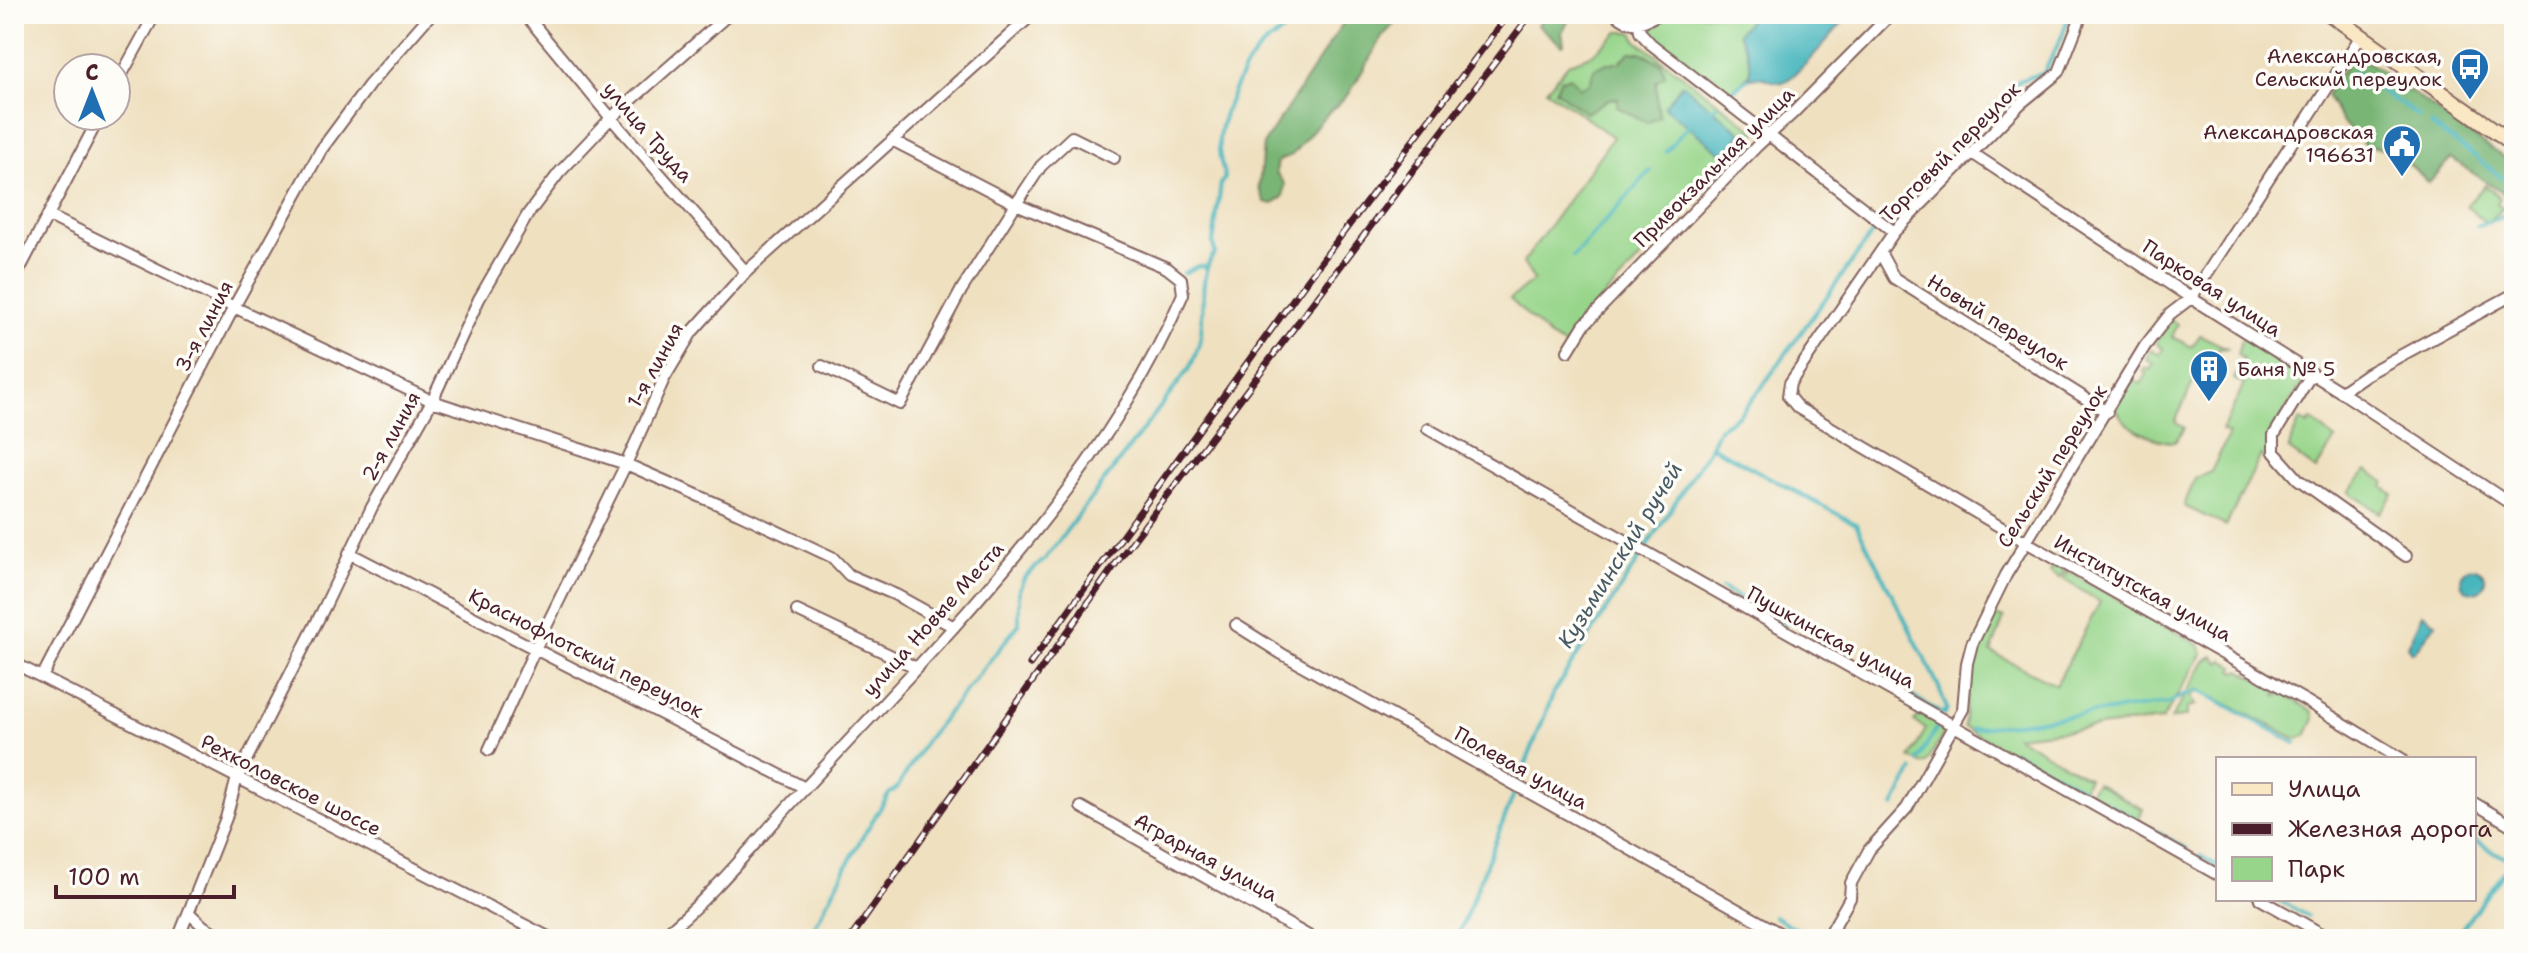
<svg xmlns="http://www.w3.org/2000/svg" width="2528" height="953" font-family="'Shantell Sans',sans-serif">
  <style>
    .green { fill: #97d58a; stroke: #707a5a; stroke-width: 2 }
    .forest { fill: #79b676; stroke: #626a50; stroke-width: 2 }
    .water { fill: #46b6bd; stroke: #486a74; stroke-width: 2 }
    .lines { fill: none; stroke-linecap: round; stroke-linejoin: round }
    .stream { stroke: #46b6bd; stroke-width: 4 }
    .minor-casing { stroke: #84635f; stroke-width: 14 }
    .secondary-casing { stroke: #84635f; stroke-width: 18 }
    .minor { stroke: #fff; stroke-width: 10 }
    .secondary { stroke: #fae7c3; stroke-width: 14 }
    .rail-casing { stroke: #4a1f2b; stroke-width: 7 }
    .rail { stroke: #fdfcf7; stroke-width: 4; stroke-dasharray: 12; stroke-linecap: butt }
    .labels { text-anchor: middle; dominant-baseline: central; stroke-width: 7; stroke-linejoin: round; paint-order: stroke }
    .poi-label { font-size: 20px; fill: #4a1f2b; stroke: #fdfcf7; text-anchor: end }
    .street-label { font-size: 20px; fill: #4a1f2b; stroke: #fdfcf7 }
    .water-label { font-size: 22px; font-style: italic; fill: #485b65; stroke: #fdfcf7 }
  </style>
  <rect width="100%" height="100%" fill="#fdfcf7"/>
  <filter id="ink" filterUnits="userSpaceOnUse"><feTurbulence type="fractalNoise" baseFrequency=".0125" numOctaves="2"/><feDisplacementMap in="SourceGraphic" scale="16" xChannelSelector="R" yChannelSelector="G"/><feConvolveMatrix kernelMatrix="1 2 1 2 8 2 1 2 1" color-interpolation-filters="sRGB"/></filter>
  <filter id="wash" filterUnits="userSpaceOnUse"><feTurbulence type="fractalNoise" baseFrequency=".006" numOctaves="4" result="noise"/><feDisplacementMap in="SourceGraphic" scale="32" xChannelSelector="R" yChannelSelector="G"/><feGaussianBlur stdDeviation="1.8" result="paint"/><feColorMatrix in="noise" values="0 0 0 0 0 0 0 0 0 0 0 0 0 0 0 0 0 1.4 0 .05"/><feComposite in="paint" operator="in"/></filter>
  <g filter="url(#wash)">
    <rect width="100%" height="100%" fill="#efe0c0"/>
    <!-- green -->
    <path class="green" d="M1667,14H1754L1739,33C1752,69 1760,68 1728,95L1651,38L1646,28Z
      M1619,32H1633L1637,41L1757,132L1729,165L1582,320L1565,346L1550,337L1510,299L1534,280L1523,263L1613,137L1546,90L1569,63L1591,55Z
      M2485,185L2500,198L2497,203L2503,208L2486,223L2466,206Z
      M2171,320L2178,324L2172,337L2192,347L2200,335L2229,349L2220,348L2211,367L2202,363L2175,422L2184,428L2175,442C2155,442 2122,427 2116,407L2132,379L2141,384L2147,374L2143,371L2145,368L2150,370L2154,364L2147,360L2151,349L2160,354L2163,348L2157,344V340Z
      M2245,339L2303,373L2302,384L2270,436C2265,458 2281,459 2285,477L2283,479L2261,455L2226,526L2184,506L2195,478L2211,472L2229,434L2222,431L2244,384L2234,379L2243,358L2237,355L2241,340Z
      M2300,420L2308,425L2311,420L2335,439L2316,470L2289,450L2291,440Z
      M2367,470L2385,482L2383,487L2393,494L2380,513L2349,492Z
      M2055,564L2199,645L2203,653L2162,720L2016,736L2088,778L2081,792L2077,793L1964,727L1972,656L1990,614L2004,618L1991,652L2056,685L2100,602L2063,579L2067,571L2064,570L2060,578L2050,572Z
      M2214,656L2220,663L2223,660L2235,667L2233,670L2237,672L2240,670L2280,691L2276,695L2279,696L2282,693L2312,711L2314,719L2306,736L2297,739L2197,689L2191,697L2196,705L2187,707V716L2171,719L2206,660Z
      M1921,713L1946,729L1927,763L1923,764L1910,758L1926,729L1914,722Z
      M2096,783L2143,809L2136,824L2088,799L2087,795Z"/>
    <!-- forest -->
    <path class="forest" d="M1349,14H1403L1382,37L1349,94L1321,120L1292,155L1278,161L1276,172L1285,184L1283,197L1273,204L1265,202L1259,188L1263,145Z
      M1546,14L1572,15L1562,32L1564,44L1562,45L1538,25Z
      M1630,52H1641L1661,63L1665,75L1656,82C1658,97 1655,102 1660,117L1647,123L1617,107L1618,98L1609,99L1586,113L1555,90L1561,79L1570,77L1580,88L1590,83L1594,69L1607,63H1619Z
      M2354,52L2514,165V201L2451,158L2429,183C2415,168 2388,145 2367,147L2343,123L2326,95Z"/>
    <!-- water -->
    <path class="water" d="M1754,14H1850C1838,27 1797,78 1783,82C1773,85 1766,73 1747,79C1756,63 1744,48 1738,33Z
      M1682,84L1742,133L1727,152H1720L1664,107Z
      M2461 580a12 12 0 1 1 24 0a12 12 0 1 1-24 0Z
      M2423,613L2436,623L2415,652L2412,653L2408,646Z"/>
    <g class="lines">
      <!-- stream -->
      <path class="stream" d="M2354,72L2419,117
        M1728,95L1747,79
        M2003,99L2016,89L2017,82C2024,78 2035,76 2044,73L2063,34L2069,14
        M1708,112L1717,105
        M2431,125L2476,157
        M1954,150L1989,112
        M1666,151L1691,123
        M2479,160L2514,186
        M1891,212L1944,159
        M2477,226L2514,212
        M1573,257L1650,171
        M1184,273L1198,266L1207,267
        M1711,446L1856,524L1938,685L1947,709L1945,715L1818,643
        M1722,588L1786,625
        M1972,729L2170,703L2185,694L2200,691L2296,743
        M2013,751L2083,789
        M1918,760L1937,728
        M2088,793L2139,821
        M1894,806L1913,770
        M2149,827L2153,829
        M2157,832L2186,849
        M2474,840L2514,863
        M2200,856L2218,866
        M2277,899L2307,916
        M1774,916L1814,939
        M2334,931L2348,939
        M808,939L860,841L889,794L897,788L927,739L1019,624V590L1024,578L1045,559L1189,369C1195,357 1200,345 1201,333C1204,310 1199,270 1215,253L1213,243L1221,183L1225,178C1223,168 1219,158 1219,149C1216,125 1242,64 1261,48C1273,37 1294,25 1303,14
        M1457,939L1554,692L1711,446L1719,428L1739,415L1762,387L1876,228
        M2454,939L2512,861"/>
    </g>
  </g>
  <g filter="url(#ink)">
    <g class="lines">
      <!-- minor casing -->
      <g class="minor-casing">
        <path id="minor" d="M525,14L611,118L746,272
          M1616,14C1631,29 1642,23 1659,14
          M2082,14L2059,72L2020,104L1894,232L1790,383L1788,396L1798,408L2026,542L2306,701L2402,759
          M1639,24L1640,32L1651,44L1894,232
          M116,85L155,14
          M1972,153L2191,298L2341,392L2514,506
          M49,216L234,307L432,401L626,464L738,513L832,557L849,575L896,595L954,627
          M1881,254L1894,278L2107,412
          M14,280L100,116
          M1568,351L1584,325L1758,145L1793,113L1891,14
          M822,366L900,404L962,289L1016,204L1041,166L1072,137L1114,158
          M2312,373L2274,435V452L2298,479L2406,556
          M2341,392L2367,374L2514,294
          M1428,429L2218,875
          M349,553L805,788
          M797,611L915,667
          M1236,625L1282,654L1790,939
          M14,663L552,939
          M42,677L234,307L321,150L369,85L431,14
          M489,750L536,647L626,464L664,379L692,332L746,272L1033,14
          M2474,803L2514,827
          M1081,807L1314,939
          M2260,899L2331,939
          M189,913L203,926L226,939
          M178,939L226,818L237,778L325,606L372,507L432,401L479,299L528,214L559,173L611,118L729,14
          M659,939C714,896 758,838 806,787C943,638 1102,483 1183,294L1181,279L1167,268L1016,204L892,140
          M1827,939L1850,898L1851,883L1869,850L1907,808L1963,709L1967,663L1972,644L2006,575L2145,346L2170,314L2191,298L2361,36"/>
      </g>
      <!-- secondary casing -->
      <g class="secondary-casing">
        <path id="secondary" d="M2330,14L2514,144"/>
      </g>
      <!-- minor -->
      <use href="#minor" class="minor"/>
      <!-- secondary -->
      <use href="#secondary" class="secondary"/>
      <!-- rail casing -->
      <g class="rail-casing">
        <path id="rail" d="M1030,664L1302,287L1509,14
          M850,939L1117,562L1531,14"/>
      </g>
      <!-- rail -->
      <use href="#rail" class="rail"/>
    </g>
  </g>
  <!-- icons -->
  <defs>
    <g id="bus-pin" transform="scale(2)"><path d="M0 17L-7.5 6A9.5 9.5 0 1 1 7.5 6Z" fill="#1f6fb2" stroke="#fdfcf7"/><path d="M-5-6H5V4H4V6H2V4H-2V6H-4V4H-5ZM-3.5-4V0h7V-4ZM-3.5 1.2v1.5H-2V1.2ZM2 1.2v1.5H3.5V1.2Z" fill="#fff"/></g>
    <g id="civic-pin" transform="scale(2)"><path d="M0 17L-7.5 6A9.5 9.5 0 1 1 7.5 6Z" fill="#1f6fb2" stroke="#fdfcf7"/><path d="M-.6-6.5H3V-4.5H.6V-3L4-1V1h2V6H-6V1h2V-1L-.6-3ZM-1.2 2.5V6h2.4V2.5Z" fill="#fff"/></g>
    <g id="building-pin" transform="scale(2)"><path d="M0 17L-7.5 6A9.5 9.5 0 1 1 7.5 6Z" fill="#1f6fb2" stroke="#fdfcf7"/><path d="M-4-6H4V6H1V3H-1V6H-4ZM-2.5-4.3h1.7v1.8h-1.7ZM.8-4.3h1.7v1.8H.8ZM-2.5-1h1.7V.8h-1.7ZM.8-1h1.7V.8H.8Z" fill="#fff"/></g>
  </defs>
  <g fill-rule="evenodd">
    <use href="#bus-pin" x="2470" y="67"/>
    <use href="#civic-pin" x="2402" y="144"/>
    <use href="#building-pin" x="2209" y="369"/>
  </g>
  <g class="labels">
    <!-- poi labels -->
    <g class="poi-label">
      <text x="2442" y="56">Александровская,<tspan x="2442" dy="23">Сельский переулок</tspan></text>
      <text x="2374" y="132">Александровская<tspan x="2374" dy="23">196631</tspan></text>
      <text x="2237" y="369" text-anchor="start">Баня № 5</text>
    </g>
    <!-- street labels -->
    <g class="street-label">
      <text transform="translate(648 132) rotate(49)">улица Труда</text>
      <text transform="translate(1950 152) rotate(-45)">Торговый переулок</text>
      <text transform="translate(1714 167) rotate(-45)">Привокзальная улица</text>
      <text transform="translate(2212 288) rotate(33)">Парковая улица</text>
      <text transform="translate(1998 322) rotate(32)">Новый переулок</text>
      <text transform="translate(204 326) rotate(-62)">3-я линия</text>
      <text transform="translate(655 365) rotate(-61)">1-я линия</text>
      <text transform="translate(391 436) rotate(-61)">2-я линия</text>
      <text transform="translate(2052 466) rotate(-58)">Сельский переулок</text>
      <text transform="translate(2143 588) rotate(29)">Институтская улица</text>
      <text transform="translate(933 619) rotate(-48)">улица Новые Места</text>
      <text transform="translate(1831 637) rotate(29)">Пушкинская улица</text>
      <text transform="translate(586 653) rotate(27)">Краснофлотский переулок</text>
      <text transform="translate(1521 768) rotate(29)">Полевая улица</text>
      <text transform="translate(291 785) rotate(27)">Рехколовское шоссе</text>
      <text transform="translate(1206 857) rotate(29)">Аграрная улица</text>
    </g>
    <!-- water labels -->
    <g class="water-label">
      <text transform="translate(1620 555) rotate(-58)">Кузьминский ручей</text>
    </g>
  </g>
  <!-- margin -->
  <rect width="2528" height="953" fill="none" stroke="#fdfcf7" stroke-width="48"/>
  <!-- legend -->
  <rect x="2216" y="757" width="260" height="144" fill="#fdfcf7" stroke="#b5a4a5" stroke-width="2"/>
  <rect x="2232" y="783" width="40" height="12" fill="#fae7c3" stroke="#b5a4a5" stroke-width="2"/>
  <text x="2288" y="797" font-size="24" fill="#4a1f2b">Улица</text>
  <rect x="2232" y="823" width="40" height="12" fill="#4a1f2b" stroke="#b5a4a5" stroke-width="2"/>
  <text x="2288" y="837" font-size="24" fill="#4a1f2b">Железная дорога</text>
  <rect x="2232" y="857" width="40" height="24" fill="#97d58a" stroke="#b5a4a5" stroke-width="2"/>
  <text x="2288" y="877" font-size="24" fill="#4a1f2b">Парк</text>
  <!-- north arrow -->
  <g transform="translate(92 92)"><circle r="38" fill="#fdfcf7" stroke="#b5a4a5" stroke-width="2"/>
  <path d="M0-6L14 30L0 20L-14 30Z" fill="#1f6fb2"/>
  <text y="-12" font-size="22" font-weight="bold" text-anchor="middle" fill="#4a1f2b">С</text>
  </g>
  <!-- scale -->
  <path d="M56 885v12h178v-12" fill="none" stroke="#4a1f2b" stroke-width="4"/>
  <text x="68" y="885" font-size="24" fill="#4a1f2b" stroke="#fdfcf7" stroke-width="6" paint-order="stroke">100 m</text>
</svg>
